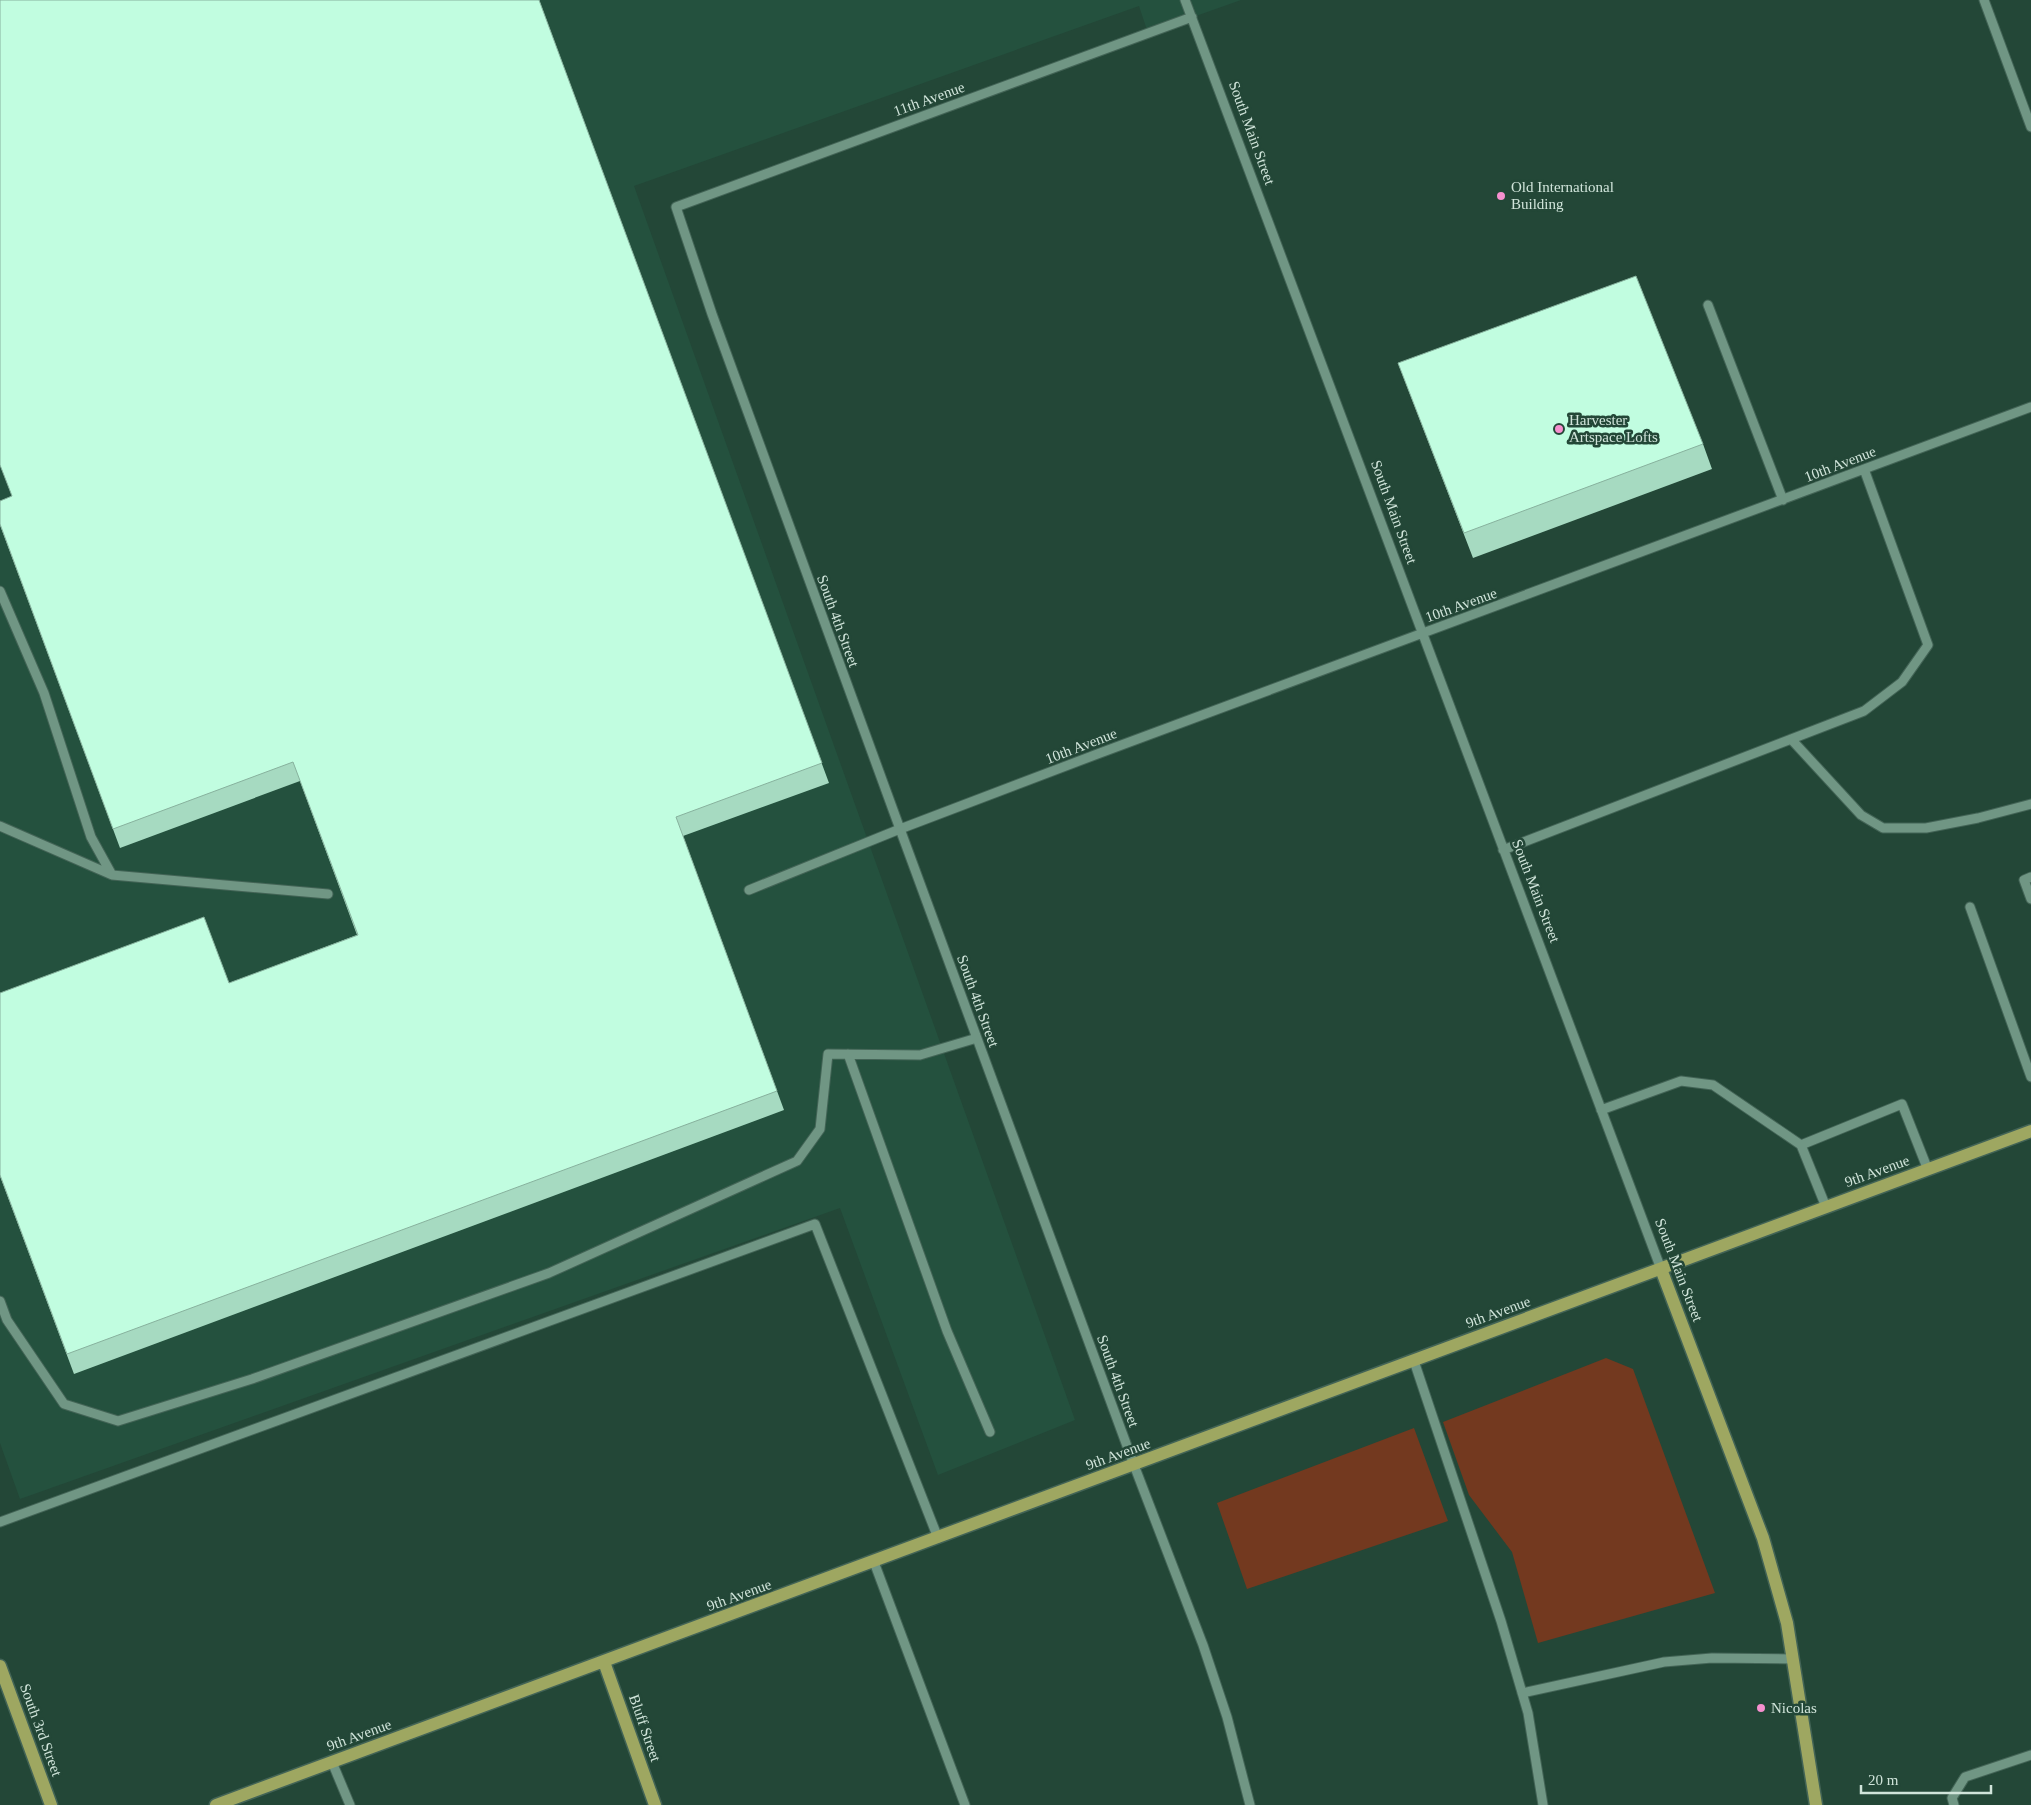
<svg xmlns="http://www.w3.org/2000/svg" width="2031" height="1805" font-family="'Times New Roman',serif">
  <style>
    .built { fill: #24513e }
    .green { fill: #73391f }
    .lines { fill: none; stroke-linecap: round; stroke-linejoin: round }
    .minor-casing { stroke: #436456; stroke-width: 11 }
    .major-casing { stroke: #436456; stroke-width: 15 }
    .minor { stroke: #709684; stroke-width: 9 }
    .major { stroke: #9ea761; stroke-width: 12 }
    .wall { fill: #a6dac1 }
    .building { fill: #c1fde0; stroke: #87b19d }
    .poi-dot { fill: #f690cf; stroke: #234737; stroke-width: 2 }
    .labels { text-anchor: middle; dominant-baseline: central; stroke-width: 5; stroke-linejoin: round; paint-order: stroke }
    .street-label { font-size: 15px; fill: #d0e4da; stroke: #234737 }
    .poi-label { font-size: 15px; fill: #d0e4da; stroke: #234737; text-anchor: start }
  </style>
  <rect width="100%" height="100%" fill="#234737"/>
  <!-- built -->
  <path class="built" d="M0,0H1241L1148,33L1139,6L634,186L1075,1420L938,1475L840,1208L20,1499L0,1443Z"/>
  <!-- green -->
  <path class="green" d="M1606,1358L1633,1369L1715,1593L1538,1643L1512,1552L1469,1495L1443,1422Z
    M1414,1428L1448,1521L1247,1589L1217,1503Z"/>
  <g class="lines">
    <!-- minor casing -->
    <g class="minor-casing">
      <path id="minor" d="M1185,0L1661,1269
        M1984,0L2031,127
        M1192,17L676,207L712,314L900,829L1134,1465L1203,1645L1227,1717L1250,1805
        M1708,305L1783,500
        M0,591L44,693L91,837L112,875L328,894
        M1791,739L1861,815L1883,828H1926L1978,818L2031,804
        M0,826L112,875
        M1503,850L1864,711L1902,682L1928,645L1864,469
        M2031,877L2024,880L2031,899
        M749,890L900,829L1100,753L2031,407
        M1970,907L2031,1077
        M848,1054L947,1331L990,1432
        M1601,1110L1681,1081L1713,1085L1801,1145
        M1826,1207L1801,1145L1902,1104L1928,1170
        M0,1301L7,1320L64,1404L118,1421L252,1379L549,1273L797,1161L820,1129L828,1054L920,1055L977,1038
        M1414,1361L1501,1621L1528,1713L1543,1805
        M0,1522L815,1224L938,1538
        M874,1562L965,1805
        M1522,1693L1664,1662L1712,1658L1793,1659
        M332,1762L350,1805
        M1954,1805L1952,1798L1965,1777L2031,1755"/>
    </g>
    <!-- major casing -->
    <g class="major-casing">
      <path id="major" d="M1661,1269L1763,1538L1787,1623L1816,1805
        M604,1662L655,1805
        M0,1666L51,1805
        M216,1805L2031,1131"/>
    </g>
    <!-- minor -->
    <use href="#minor" class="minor"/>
    <!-- major -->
    <use href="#major" class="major"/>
  </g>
  <!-- wall -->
  <path class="wall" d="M539,0L829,783L683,836L784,1110L74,1374L0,1176L229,983L357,935L300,781L120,848L0,525L12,496Z
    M1398,363L1703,444L1712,469L1473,558Z"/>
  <!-- building -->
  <path class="building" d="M0,0H539L822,763L676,817L777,1091L67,1354L0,1175V993L204,917L229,983L358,935L293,762L113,829L0,524V501L12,496L0,465Z
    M1636,276L1703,444L1464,533L1398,363Z"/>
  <!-- markers -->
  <g class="poi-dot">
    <circle cx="1501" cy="196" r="5"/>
    <circle cx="1559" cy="429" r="5"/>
    <circle cx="1761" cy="1708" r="5"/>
  </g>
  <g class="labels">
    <!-- street labels -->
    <g class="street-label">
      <text transform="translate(929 99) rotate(-20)">11th Avenue</text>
      <text transform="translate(1252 133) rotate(70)">South Main Street</text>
      <text transform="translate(1840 464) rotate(-21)">10th Avenue</text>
      <text transform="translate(1394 512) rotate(70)">South Main Street</text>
      <text transform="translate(1461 605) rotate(-20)">10th Avenue</text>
      <text transform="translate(838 621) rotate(70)">South 4th Street</text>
      <text transform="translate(1081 746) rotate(-21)">10th Avenue</text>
      <text transform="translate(1536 891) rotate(69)">South Main Street</text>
      <text transform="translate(978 1001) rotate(70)">South 4th Street</text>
      <text transform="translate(1877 1171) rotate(-20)">9th Avenue</text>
      <text transform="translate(1679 1270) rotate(69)">South Main Street</text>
      <text transform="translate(1498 1312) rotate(-20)">9th Avenue</text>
      <text transform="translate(1118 1381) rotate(70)">South 4th Street</text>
      <text transform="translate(1118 1454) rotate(-20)">9th Avenue</text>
      <text transform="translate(739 1595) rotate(-20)">9th Avenue</text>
      <text transform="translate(645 1728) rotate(71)">Bluff Street</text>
      <text transform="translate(41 1730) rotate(70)">South 3rd Street</text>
      <text transform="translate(359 1735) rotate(-20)">9th Avenue</text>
    </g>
    <!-- poi labels -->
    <g class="poi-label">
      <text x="1511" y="187">Old International<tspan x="1511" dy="17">Building</tspan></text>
      <text x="1569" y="420">Harvester<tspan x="1569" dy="17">Artspace Lofts</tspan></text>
      <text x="1771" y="1708">Nicolas</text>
    </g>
  </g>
  <!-- scale -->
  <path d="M1861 1785v8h130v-8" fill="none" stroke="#d0e4da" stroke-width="2.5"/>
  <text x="1868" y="1785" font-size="15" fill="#d0e4da" stroke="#234737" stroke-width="4" paint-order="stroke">20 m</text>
</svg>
